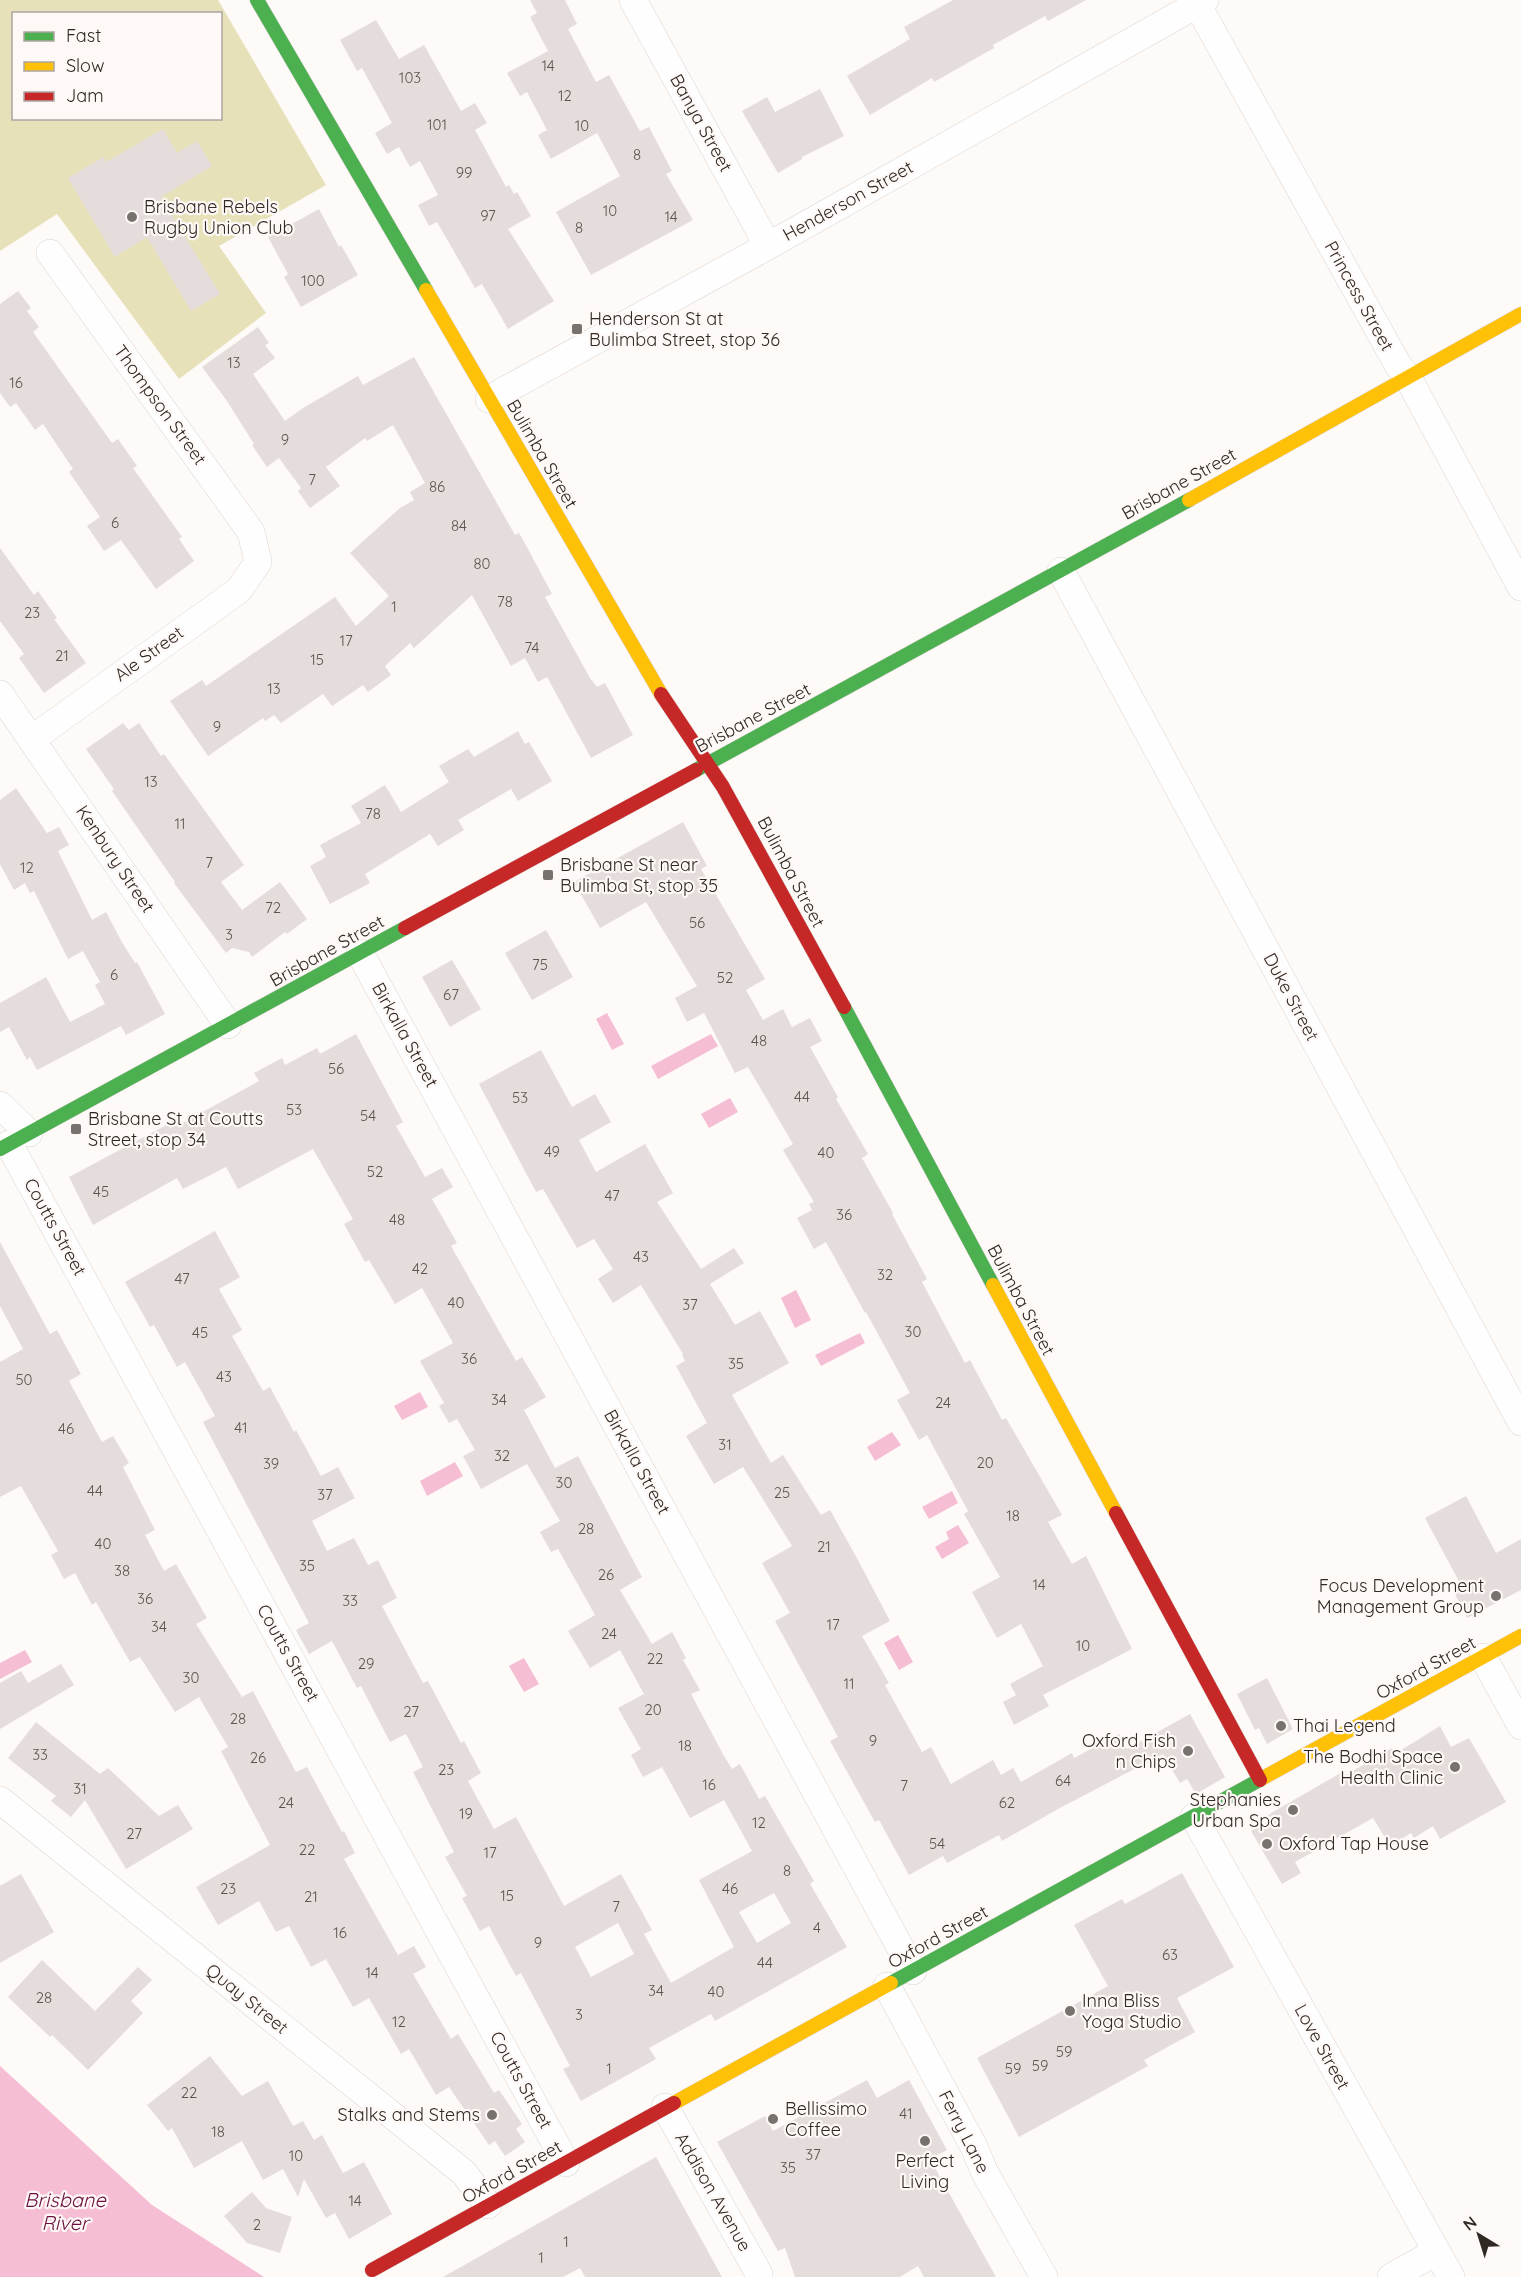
<svg xmlns="http://www.w3.org/2000/svg" width="1521" height="2277" font-family="Quicksand,sans-serif">
<style>
.green{fill:#e6e1b8;fill-rule:evenodd}
.water{fill:#f6bed4}
.building{fill:#e4dddc;fill-rule:evenodd}
.lines{fill:none;stroke-linecap:round;stroke-linejoin:round}
.street-casing{stroke:#dad5d2;stroke-width:28}
.fast-casing{stroke:#dad5d2;stroke-width:15}
.slow-casing{stroke:#dad5d2;stroke-width:15}
.jam-casing{stroke:#dad5d2;stroke-width:15}
.street{stroke:#fffefe;stroke-width:27}
.fast{stroke:#4caf50;stroke-width:14}
.slow{stroke:#ffc107;stroke-width:14}
.jam{stroke:#c62828;stroke-width:14}
.poi-dot{fill:#78726e;stroke:#fef9f7;stroke-width:2}
.labels{text-anchor:middle;stroke-width:4.5;stroke-linejoin:round;paint-order:stroke}
.number-label{font-size:15px;fill:#5d5551}
.street-label{font-size:18px;fill:#302823;stroke:#fef9f7}
.poi-label{font-size:18px;fill:#302823;stroke:#fef9f7;text-anchor:start}
.water-label{font-size:20px;font-style:italic;fill:#6b1141;stroke:#fef9f7}
</style>
<rect width="100%" height="100%" fill="#fdfaf8"/>
<path class="green" d="M0,0H218L326,185L219,246L266,313L179,379L57,214L0,251ZM14,14H220V118H14Z"/>
<path class="water" d="M607,1013L624,1044L612,1050L596,1019Z
M711,1034L718,1046L658,1079L651,1066Z
M730,1098L738,1112L709,1128L701,1114Z
M796,1290L811,1320L795,1328L781,1298Z
M860,1333L865,1343L821,1366L815,1355Z
M420,1392L428,1407L402,1420L394,1406Z
M892,1432L901,1445L875,1461L867,1447Z
M455,1462L463,1476L427,1496L420,1481Z
M952,1491L958,1503L929,1519L922,1507Z
M958,1525L969,1543L942,1559L935,1547L949,1539L946,1532Z
M898,1635L913,1662L899,1670L884,1643Z
M25,1650L32,1662L0,1679V1663Z
M524,1658L539,1684L524,1692L509,1666Z
M0,2066L152,2205L264,2277H0Z"/>
<path class="building" d="M530,0H565L577,24L568,29L596,82L609,75L640,131L649,127L672,171L666,174L693,220L591,275L556,212L620,176L597,133L551,159L538,135L547,130L527,92L520,96L507,73L548,51L530,17L537,13Z
M953,0H1086L1048,21L1045,16L993,45L994,48L934,82L932,78L870,115L847,76L910,39L904,27Z
M376,20L399,59L424,45L461,111L475,103L487,123L475,130L506,187L509,185L514,194L517,192L531,216L508,229L554,301L508,329L482,284L475,288L437,222L429,226L418,205L438,195L420,161L410,167L399,147L387,154L375,133L392,123L362,68L357,71L340,40Z
M820,89L844,136L802,157V159L778,173L742,111L767,97L775,112Z
M163,129L177,153L197,141L212,166L161,197L220,294L191,311L147,237L115,257L68,178L103,157L106,162Z
M319,209L339,247L341,245L358,275L301,307L284,277L288,274L268,237Z
M18,291L31,308L27,311L39,327L33,332L112,443L118,439L137,466L133,468L182,537L179,539L194,561L156,589L121,540L104,551L87,526L100,517L69,472L73,469L43,424L35,430L16,403L10,407L0,393V304Z
M258,327L269,343L265,345L275,358L253,374L285,421L303,408L358,376L363,385L414,357L515,535L519,533L528,549L552,594L545,597L590,678L597,687L605,683L633,735L591,758L547,677L538,682L525,658L511,666L472,595L414,648L410,643L385,666L391,675L368,692L363,685L332,706L323,694L281,723L274,715L265,721L263,718L208,756L170,701L202,680L206,686L335,597L356,626L389,596L350,553L400,508L414,500L410,492L425,483L393,425L367,441L365,438L326,467L340,486L310,508L298,491L301,488L279,458L267,467L252,445L254,444L227,401L202,367Z
M0,548L34,595L38,591L57,618L54,619L86,663L44,693L19,658L24,654L0,621Z
M123,723L129,730L139,723L161,756L164,754L244,865L221,882L242,910L280,882L307,919L287,934L285,932L252,957L249,952L232,948L226,953L174,883L175,882L112,791L114,789L86,749Z
M518,731L525,744L529,742L552,781L518,801L511,789L494,799L458,820L464,830L438,846L430,834L365,874L370,883L330,904L310,866L326,857L320,845L361,823L351,806L385,785L401,812L449,782L439,766L468,749L474,757Z
M16,788L47,833L59,827L69,845L58,851L92,920L106,912L123,944L135,963L137,962L165,1014L126,1035L121,1026L37,1070L30,1057L27,1060L9,1027L0,1032V1003L46,977L70,1022L105,1004L95,985L100,982L83,951L68,959L34,891L30,893L25,883L14,890L0,864V800Z
M683,822L707,866L701,869L765,979L746,990L763,1020L783,1009L792,1027L810,1018L822,1041L810,1047L838,1097L836,1099L868,1154L862,1158L893,1213L892,1214L927,1279L922,1282L965,1363L970,1360L1002,1420L1006,1418L1062,1515L1048,1522L1072,1564L1086,1556L1132,1649L1043,1695L1049,1706L1014,1725L1003,1702L1016,1695L1010,1684L1043,1666L1021,1624L997,1638L972,1592L1000,1577L964,1514L968,1511L927,1435L919,1440L897,1400L910,1393L866,1312L865,1313L826,1242L814,1249L797,1218L812,1210L809,1204L814,1202L783,1150L793,1144L748,1067L735,1073L704,1013L687,1022L675,998L697,986L646,902L600,928L574,882Z
M546,930L573,977L532,1000L505,953Z
M452,960L481,1009L450,1027L422,977Z
M356,1034L403,1122L396,1126L425,1177L442,1168L453,1187L432,1199L457,1243L451,1246L516,1361L522,1357L546,1397L524,1410L555,1468L578,1456L642,1577L620,1590L652,1644L672,1632L686,1658L683,1660L700,1690L691,1694L724,1756L732,1769L740,1764L759,1799L765,1796L814,1881L810,1884L847,1947L715,2021L711,2014L649,2048L656,2059L581,2101L563,2069L570,2066L521,1973L516,1976L489,1926L480,1931L462,1898L467,1896L445,1857L454,1852L413,1772L423,1767L406,1734L390,1742L361,1686L357,1688L332,1641L309,1654L296,1630L309,1623L203,1422L215,1416L185,1362L177,1367L154,1325L150,1327L125,1282L215,1231L240,1277L219,1289L242,1330L232,1336L263,1391L270,1387L294,1432L296,1430L321,1476L338,1467L355,1498L312,1521L327,1551L354,1538L368,1565L378,1560L397,1598L382,1606L423,1683L428,1681L461,1743L464,1741L481,1773L468,1781L494,1829L516,1817L564,1906L621,1874L652,1930L644,1934L671,1983L734,1947L699,1880L752,1851L724,1800L690,1818L662,1767L643,1777L631,1755L641,1749L618,1708L644,1694L620,1650L590,1668L568,1631L595,1615L558,1549L551,1552L540,1532L560,1521L527,1464L481,1489L463,1456L475,1450L457,1419L449,1423L439,1406L444,1403L420,1361L453,1343L422,1288L395,1304L369,1260L365,1262L344,1224L353,1219L313,1149L238,1189L226,1167L183,1189L177,1178L93,1225L69,1177L174,1121L177,1126L259,1081L254,1073L282,1058L285,1065L317,1048L320,1054ZM774,1893L791,1923L757,1943L739,1912ZM618,1923L634,1954L591,1977L575,1947Z
M541,1050L572,1107L595,1094L611,1122L579,1140L596,1172L645,1144L673,1193L657,1202L701,1269L734,1248L744,1263L710,1284L735,1325L760,1311L789,1363L732,1395L771,1463L783,1455L821,1515L830,1510L858,1560L890,1621L862,1636L889,1683L885,1685L922,1752L931,1747L951,1784L993,1760L1001,1775L1013,1768L1021,1782L1072,1753L1074,1758L1119,1734L1127,1749L1190,1714L1225,1777L1196,1794L1187,1779L1180,1783L1163,1754L1058,1809L1002,1841L999,1835L947,1863L943,1856L909,1875L879,1820L875,1822L830,1741L838,1737L775,1621L790,1613L762,1563L792,1546L743,1467L714,1484L686,1436L707,1423L676,1366L685,1361L682,1355L683,1354L641,1285L613,1303L598,1279L613,1269L594,1239L577,1248L543,1189L536,1192L479,1084Z
M0,1242L50,1334L57,1330L81,1374L69,1381L102,1442L113,1436L129,1463L123,1467L155,1530L145,1535L164,1571L176,1564L207,1618L196,1624L242,1697L253,1691L296,1772L307,1767L342,1832L344,1831L355,1853L344,1859L398,1955L414,1946L426,1967L413,1974L451,2039L458,2034L494,2093L499,2090L522,2124L516,2129L525,2142L505,2156L495,2141L489,2145L449,2087L436,2095L409,2049L401,2054L369,1998L353,2007L326,1959L311,1967L289,1926L276,1932L259,1901L218,1925L196,1887L270,1845L221,1751L228,1747L199,1697L175,1712L140,1657L130,1662L96,1602L92,1605L75,1573L64,1579L51,1555L58,1551L21,1486L0,1497V1362L23,1349L0,1306Z
M1466,1496L1496,1553L1521,1539V1590L1467,1618L1454,1592L1462,1587L1425,1518Z
M61,1664L74,1685L0,1729V1683L21,1671L28,1683Z
M1267,1678L1293,1729L1267,1744L1259,1728L1255,1730L1237,1694Z
M36,1722L100,1774L108,1768L159,1816L178,1805L193,1829L126,1869L85,1800L71,1817L51,1801L56,1796L8,1758Z
M1440,1726L1451,1747L1469,1738L1506,1802L1440,1839L1433,1826L1414,1838L1411,1833L1390,1846L1373,1818L1295,1862L1301,1873L1282,1884L1251,1831L1271,1820L1268,1815L1344,1771L1346,1775L1392,1748L1395,1754Z
M1182,1873L1234,1967L1177,1998L1195,2032L1144,2060L1148,2066L1019,2137L977,2058L1108,1986L1074,1925L1122,1899L1125,1904Z
M21,1874L54,1932L0,1963V1886Z
M42,1960L95,2011L138,1967L152,1980L131,2001L143,2013L88,2070L52,2035L50,2037L8,1997Z
M210,2056L242,2096L268,2081L293,2126L303,2121L314,2140L322,2135L343,2173L364,2162L392,2214L349,2239L335,2213L326,2218L304,2179L298,2197L283,2169L263,2180L242,2141L194,2168L172,2128L168,2131L147,2105Z
M867,2080L877,2098L909,2080L947,2150L930,2159L996,2277H924L918,2266L900,2277H795L785,2248L778,2251L717,2142L765,2116L773,2131Z
M656,2157L722,2277H585L580,2268L563,2277H443Z
M252,2192L266,2208L292,2217L280,2253L247,2243L224,2216Z"/>
<g class="lines">
<defs>
<path id="street" d="M633,0L768,246
M1197,4L1398,365L1407,376L1521,587
M489,399L768,246L1205,0
M1061,571L1521,1422
M0,694L228,1025
M32,739L239,590L258,562L251,532L50,253
M360,953L913,1971
M0,1105L29,1133
M9,1144L566,2163
M1483,1657L1521,1726
M0,1800L464,2173L488,2205
M1194,1817L1451,2277
M887,1986L974,2147L985,2173L1044,2277
M665,2107L759,2274V2277
M1391,2277L1436,2252"/>
<path id="fast" d="M257,0L426,290
M696,770L1189,500
M844,1007L993,1285
M0,1149L405,928
M891,1983L1261,1779"/>
<path id="slow" d="M426,290L661,694
M1189,500L1521,314
M993,1285L1116,1513
M1261,1779L1521,1636
M674,2103L891,1983"/>
<path id="jam" d="M661,694L723,787L844,1007
M405,928L696,770
M1116,1513L1260,1780
M372,2270L674,2103"/>
</defs>
<use href="#street" class="street-casing"/>
<use href="#fast" class="fast-casing"/>
<use href="#slow" class="slow-casing"/>
<use href="#jam" class="jam-casing"/>
<use href="#street" class="street"/>
<use href="#fast" class="fast"/>
<use href="#slow" class="slow"/>
<use href="#jam" class="jam"/>
</g>
<g class="poi-dot">
<circle cx="132" cy="217" r="6"/>
<rect x="571" y="323" width="12" height="12" rx="3"/>
<rect x="542" y="869" width="12" height="12" rx="3"/>
<rect x="70" y="1123" width="12" height="12" rx="3"/>
<circle cx="1496" cy="1596" r="6"/>
<circle cx="1281" cy="1726" r="6"/>
<circle cx="1188" cy="1751" r="6"/>
<circle cx="1455" cy="1767" r="6"/>
<circle cx="1293" cy="1810" r="6"/>
<circle cx="1267" cy="1844" r="6"/>
<circle cx="1070" cy="2011" r="6"/>
<circle cx="492" cy="2115" r="6"/>
<circle cx="773" cy="2119" r="6"/>
<circle cx="925" cy="2141" r="6"/>
</g>
<g class="labels">
<g class="number-label">
<text x="548" y="71">14</text>
<text x="410" y="83">103</text>
<text x="565" y="101">12</text>
<text x="437" y="130">101</text>
<text x="582" y="131">10</text>
<text x="637" y="160">8</text>
<text x="464" y="178">99</text>
<text x="610" y="216">10</text>
<text x="488" y="221">97</text>
<text x="671" y="222">14</text>
<text x="579" y="233">8</text>
<text x="313" y="286">100</text>
<text x="234" y="368">13</text>
<text x="16" y="388">16</text>
<text x="285" y="445">9</text>
<text x="312" y="485">7</text>
<text x="437" y="492">86</text>
<text x="115" y="528">6</text>
<text x="459" y="531">84</text>
<text x="482" y="569">80</text>
<text x="505" y="607">78</text>
<text x="394" y="612">1</text>
<text x="32" y="618">23</text>
<text x="346" y="646">17</text>
<text x="532" y="653">74</text>
<text x="62" y="661">21</text>
<text x="317" y="665">15</text>
<text x="274" y="694">13</text>
<text x="217" y="732">9</text>
<text x="151" y="787">13</text>
<text x="373" y="819">78</text>
<text x="180" y="829">11</text>
<text x="209" y="868">7</text>
<text x="27" y="873">12</text>
<text x="273" y="913">72</text>
<text x="697" y="928">56</text>
<text x="229" y="940">3</text>
<text x="540" y="970">75</text>
<text x="114" y="980">6</text>
<text x="725" y="983">52</text>
<text x="451" y="1000">67</text>
<text x="759" y="1046">48</text>
<text x="336" y="1074">56</text>
<text x="802" y="1102">44</text>
<text x="520" y="1103">53</text>
<text x="294" y="1115">53</text>
<text x="368" y="1121">54</text>
<text x="552" y="1157">49</text>
<text x="826" y="1158">40</text>
<text x="375" y="1177">52</text>
<text x="101" y="1197">45</text>
<text x="612" y="1201">47</text>
<text x="844" y="1220">36</text>
<text x="397" y="1225">48</text>
<text x="641" y="1262">43</text>
<text x="420" y="1274">42</text>
<text x="885" y="1280">32</text>
<text x="182" y="1284">47</text>
<text x="456" y="1308">40</text>
<text x="690" y="1310">37</text>
<text x="913" y="1337">30</text>
<text x="200" y="1338">45</text>
<text x="469" y="1364">36</text>
<text x="736" y="1369">35</text>
<text x="224" y="1382">43</text>
<text x="24" y="1385">50</text>
<text x="499" y="1405">34</text>
<text x="943" y="1408">24</text>
<text x="241" y="1433">41</text>
<text x="66" y="1434">46</text>
<text x="725" y="1450">31</text>
<text x="502" y="1461">32</text>
<text x="985" y="1468">20</text>
<text x="271" y="1469">39</text>
<text x="564" y="1488">30</text>
<text x="95" y="1496">44</text>
<text x="782" y="1498">25</text>
<text x="325" y="1500">37</text>
<text x="1013" y="1521">18</text>
<text x="586" y="1534">28</text>
<text x="103" y="1549">40</text>
<text x="824" y="1552">21</text>
<text x="307" y="1571">35</text>
<text x="122" y="1576">38</text>
<text x="606" y="1580">26</text>
<text x="1039" y="1590">14</text>
<text x="145" y="1604">36</text>
<text x="350" y="1606">33</text>
<text x="833" y="1630">17</text>
<text x="159" y="1632">34</text>
<text x="609" y="1639">24</text>
<text x="1083" y="1651">10</text>
<text x="655" y="1664">22</text>
<text x="366" y="1669">29</text>
<text x="191" y="1683">30</text>
<text x="849" y="1689">11</text>
<text x="653" y="1715">20</text>
<text x="411" y="1717">27</text>
<text x="238" y="1724">28</text>
<text x="873" y="1746">9</text>
<text x="685" y="1751">18</text>
<text x="40" y="1760">33</text>
<text x="258" y="1763">26</text>
<text x="446" y="1775">23</text>
<text x="1063" y="1786">64</text>
<text x="709" y="1790">16</text>
<text x="904" y="1791">7</text>
<text x="80" y="1794">31</text>
<text x="286" y="1808">24</text>
<text x="1007" y="1808">62</text>
<text x="466" y="1819">19</text>
<text x="759" y="1828">12</text>
<text x="134" y="1839">27</text>
<text x="937" y="1849">54</text>
<text x="307" y="1855">22</text>
<text x="490" y="1858">17</text>
<text x="787" y="1876">8</text>
<text x="228" y="1894">23</text>
<text x="730" y="1894">46</text>
<text x="507" y="1901">15</text>
<text x="311" y="1902">21</text>
<text x="616" y="1912">7</text>
<text x="817" y="1933">4</text>
<text x="340" y="1938">16</text>
<text x="538" y="1948">9</text>
<text x="1170" y="1960">63</text>
<text x="765" y="1968">44</text>
<text x="372" y="1978">14</text>
<text x="656" y="1996">34</text>
<text x="716" y="1997">40</text>
<text x="44" y="2003">28</text>
<text x="579" y="2020">3</text>
<text x="399" y="2027">12</text>
<text x="1064" y="2057">59</text>
<text x="1040" y="2071">59</text>
<text x="609" y="2074">1</text>
<text x="1013" y="2074">59</text>
<text x="189" y="2098">22</text>
<text x="906" y="2119">41</text>
<text x="218" y="2137">18</text>
<text x="813" y="2160">37</text>
<text x="296" y="2161">10</text>
<text x="788" y="2173">35</text>
<text x="355" y="2206">14</text>
<text x="257" y="2230">2</text>
<text x="566" y="2247">1</text>
<text x="541" y="2263">1</text>
</g>
<g class="street-label">
<text transform="translate(701 123) rotate(61)" y="6">Banya Street</text>
<text transform="translate(848 201) rotate(-29)" y="6">Henderson Street</text>
<text transform="translate(1359 296) rotate(61)" y="6">Princess Street</text>
<text transform="translate(160 405) rotate(54)" y="6">Thompson Street</text>
<text transform="translate(542 454) rotate(60)" y="6">Bulimba Street</text>
<text transform="translate(1179 484) rotate(-29)" y="6">Brisbane Street</text>
<text transform="translate(149 654) rotate(-36)" y="6">Ale Street</text>
<text transform="translate(753 718) rotate(-28)" y="6">Brisbane Street</text>
<text transform="translate(115 859) rotate(56)" y="6">Kenbury Street</text>
<text transform="translate(791 872) rotate(62)" y="6">Bulimba Street</text>
<text transform="translate(327 951) rotate(-29)" y="6">Brisbane Street</text>
<text transform="translate(1291 997) rotate(62)" y="6">Duke Street</text>
<text transform="translate(405 1035) rotate(61)" y="6">Birkalla Street</text>
<text transform="translate(55 1227) rotate(61)" y="6">Coutts Street</text>
<text transform="translate(1021 1300) rotate(62)" y="6">Bulimba Street</text>
<text transform="translate(637 1462) rotate(61)" y="6">Birkalla Street</text>
<text transform="translate(288 1653) rotate(61)" y="6">Coutts Street</text>
<text transform="translate(1426 1668) rotate(-29)" y="6">Oxford Street</text>
<text transform="translate(938 1937) rotate(-29)" y="6">Oxford Street</text>
<text transform="translate(247 1999) rotate(39)" y="6">Quay Street</text>
<text transform="translate(1322 2047) rotate(61)" y="6">Love Street</text>
<text transform="translate(521 2080) rotate(61)" y="6">Coutts Street</text>
<text transform="translate(964 2132) rotate(63)" y="6">Ferry Lane</text>
<text transform="translate(512 2172) rotate(-29)" y="6">Oxford Street</text>
<text transform="translate(713 2192) rotate(60)" y="6">Addison Avenue</text>
</g>
<g class="poi-label">
<text x="144" y="213">Brisbane Rebels<tspan x="144" dy="21">Rugby Union Club</tspan></text>
<text x="589" y="325">Henderson St at<tspan x="589" dy="21">Bulimba Street, stop 36</tspan></text>
<text x="560" y="871">Brisbane St near<tspan x="560" dy="21">Bulimba St, stop 35</tspan></text>
<text x="88" y="1125">Brisbane St at Coutts<tspan x="88" dy="21">Street, stop 34</tspan></text>
<text x="1484" y="1592" text-anchor="end">Focus Development<tspan x="1484" dy="21">Management Group</tspan></text>
<text x="1293" y="1732">Thai Legend</text>
<text x="1176" y="1747" text-anchor="end">Oxford Fish<tspan x="1176" dy="21">n Chips</tspan></text>
<text x="1443" y="1763" text-anchor="end">The Bodhi Space<tspan x="1443" dy="21">Health Clinic</tspan></text>
<text x="1281" y="1806" text-anchor="end">Stephanies<tspan x="1281" dy="21">Urban Spa</tspan></text>
<text x="1279" y="1850">Oxford Tap House</text>
<text x="1082" y="2007">Inna Bliss<tspan x="1082" dy="21">Yoga Studio</tspan></text>
<text x="785" y="2115">Bellissimo<tspan x="785" dy="21">Coffee</tspan></text>
<text x="480" y="2121" text-anchor="end">Stalks and Stems</text>
<text x="925" y="2167" text-anchor="middle">Perfect<tspan x="925" dy="21">Living</tspan></text>
</g>
<g class="water-label">
<text x="65" y="2207">Brisbane<tspan x="65" dy="23">River</tspan></text>
</g>
</g>
<rect x="12" y="12" width="210" height="108" fill="#fef9f7" stroke="#aca5a2" stroke-width="1.5"/>
<rect x="24" y="32" width="30" height="9" fill="#4caf50" stroke="#aca5a2" stroke-width="1.5"/>
<text x="66" y="42" font-size="18" fill="#302823">Fast</text>
<rect x="24" y="62" width="30" height="9" fill="#ffc107" stroke="#aca5a2" stroke-width="1.5"/>
<text x="66" y="72" font-size="18" fill="#302823">Slow</text>
<rect x="24" y="92" width="30" height="9" fill="#c62828" stroke="#aca5a2" stroke-width="1.5"/>
<text x="66" y="102" font-size="18" fill="#302823">Jam</text>
<g transform="translate(1479 2235) rotate(322)" stroke="#fef9f7" stroke-width="4.5" paint-order="stroke">
<path d="M0-4.5L10 22L0 15L-10 22Z" fill="#302823"/>
<text y="-9" font-size="16" font-weight="bold" text-anchor="middle" fill="#302823">N</text>
</g>
</svg>
